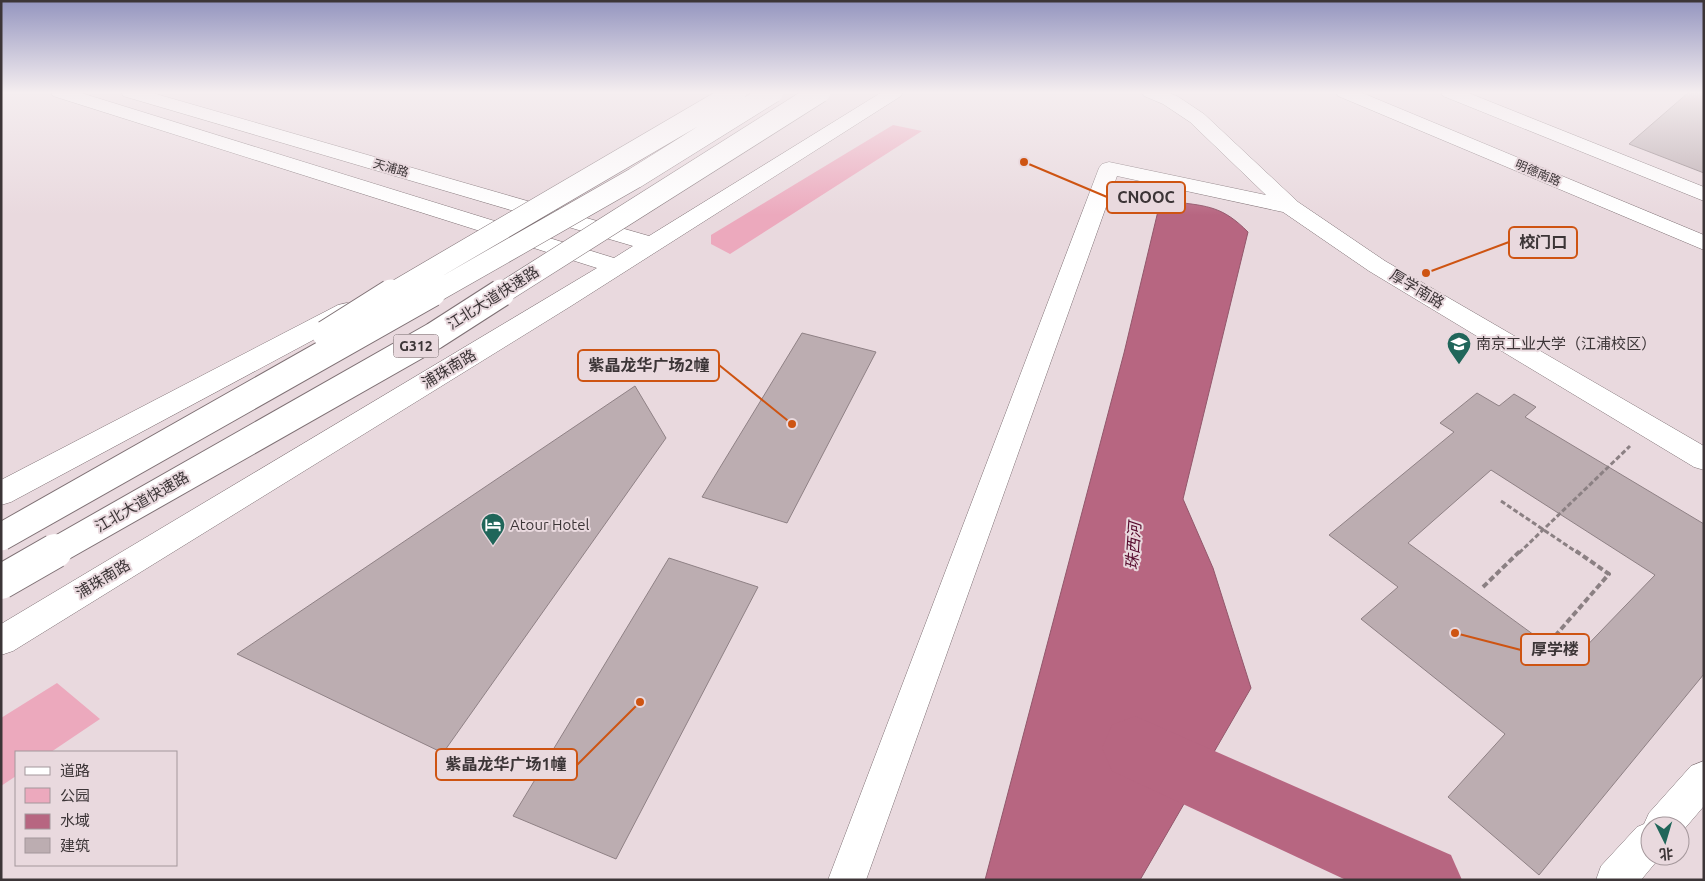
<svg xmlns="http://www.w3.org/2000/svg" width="1705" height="881" font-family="Ubuntu,'Noto Sans SC',sans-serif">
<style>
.green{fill:#eca9bd}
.water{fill:#b76681;stroke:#92576b}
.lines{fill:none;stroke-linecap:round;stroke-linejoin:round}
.river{fill:#b76681;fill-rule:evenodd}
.building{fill:#bcadb1;stroke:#8f8185;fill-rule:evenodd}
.minor-casing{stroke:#7e7074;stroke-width:1}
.path-far1{stroke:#8b8083;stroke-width:3;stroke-dasharray:5 2.5;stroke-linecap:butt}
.path{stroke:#8b8083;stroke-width:4;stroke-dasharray:6 3;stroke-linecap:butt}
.minor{fill:#fff;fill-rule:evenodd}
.highway-bridge-far2-casing{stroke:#7e7074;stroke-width:22;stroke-linecap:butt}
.highway-bridge-far1-casing{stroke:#7e7074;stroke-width:29;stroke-linecap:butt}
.highway-bridge-casing{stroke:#7e7074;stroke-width:36;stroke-linecap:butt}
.highway-bridge-far2{stroke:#fff;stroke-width:21}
.highway-bridge-far1{stroke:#fff;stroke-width:27}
.highway-bridge{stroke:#fff;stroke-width:34}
.labels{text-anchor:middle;stroke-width:4;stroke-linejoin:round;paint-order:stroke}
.far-street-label{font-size:12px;fill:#3c3537;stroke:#e9d9de}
.shield{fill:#e9d9de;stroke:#706669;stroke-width:1}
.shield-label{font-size:14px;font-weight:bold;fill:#3c3537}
.street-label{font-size:15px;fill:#3c3537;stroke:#e9d9de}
.poi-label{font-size:15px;fill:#3c3537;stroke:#e9d9de;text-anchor:start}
.water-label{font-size:16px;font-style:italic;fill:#570c2e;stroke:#e9d9de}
.leader{fill:none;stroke:#ce5412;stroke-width:2}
.callout-dot{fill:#ce5412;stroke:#e9d9de;stroke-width:2}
.callout{fill:#e9d9de;stroke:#ce5412;stroke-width:2}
.callout-label{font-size:16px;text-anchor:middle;font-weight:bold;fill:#3c3537}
</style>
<rect width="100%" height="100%" fill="#e9d9de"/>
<path class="green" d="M893,125L922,131L730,254L711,244V235Z
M57,683L100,719L51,752H16V776L1,786V718Z"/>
<path class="water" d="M1175,202C1209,206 1223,207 1248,232L1183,499L1213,568L1251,688L1140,880H985L1124,353L1158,211Z"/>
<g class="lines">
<path class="river" d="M1135,716L1451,855L1462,880H1346L1112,771L1102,748L1112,725Z"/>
</g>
<path class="building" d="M1689,92H1704V173L1629,144Z
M802,333L876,352L787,523L702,497Z
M635,386L666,438L443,753L237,654Z
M1477,393L1499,406L1514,394L1536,407L1525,417L1704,524V674L1539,875L1448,797L1505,734L1361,619L1398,587L1329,535L1454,432L1440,423ZM1491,470L1655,575L1571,662L1408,543Z
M669,558L758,587L616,859L513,816Z"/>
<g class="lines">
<defs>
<path id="minor" d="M51,92H78L614,258L633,246L123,96L121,92H149L649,236L882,92H903L901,96L571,306L13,651L1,655V624L597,268L53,96Z
M1142,92H1166L1177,96L1204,114L1298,202L1385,261L1704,446V470L1694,467L1369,271L1283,212L1117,176L866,880H828L1099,168L1102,164L1109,162L1266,195L1190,122L1163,104L1144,96Z
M1336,92H1360L1704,235V250L1338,96Z
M1441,92H1466L1704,187V201L1443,96Z
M347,303L356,305L359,311L356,317L11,502L1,505V480L338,305Z
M1704,761V806L1680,834V826H1650V856H1661L1641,880H1596L1601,866L1637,827L1644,824L1649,813L1691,766Z"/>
</defs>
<use href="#minor" class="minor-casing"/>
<path class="path-far1" d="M1501,501L1578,553
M1519,553L1630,446"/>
<path class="path" d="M1483,587L1520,551
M1555,636L1609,574L1576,551"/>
<use href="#minor" class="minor"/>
<defs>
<path id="highway-bridge-far2" d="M389,295L736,92
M430,295L635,178L773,92
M499,295L820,92"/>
<path id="highway-bridge-far1" d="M326,334L391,293
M1,537L432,293
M52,553L434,336L501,293"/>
<path id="highway-bridge" d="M1,582L55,551"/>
</defs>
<use href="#highway-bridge-far2" class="highway-bridge-far2-casing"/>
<use href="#highway-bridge-far1" class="highway-bridge-far1-casing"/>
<use href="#highway-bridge" class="highway-bridge-casing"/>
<use href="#highway-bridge-far2" class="highway-bridge-far2"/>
<use href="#highway-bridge-far1" class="highway-bridge-far1"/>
<use href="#highway-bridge" class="highway-bridge"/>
</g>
<linearGradient id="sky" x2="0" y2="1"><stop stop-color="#9495bf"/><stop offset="0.43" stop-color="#f5eef0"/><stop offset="1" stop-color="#f5eef0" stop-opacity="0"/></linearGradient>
<rect width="1705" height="215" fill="url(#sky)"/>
<defs>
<symbol id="university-pin" viewBox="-11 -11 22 30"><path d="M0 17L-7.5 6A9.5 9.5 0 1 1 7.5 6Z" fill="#20665a" stroke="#e9d9de"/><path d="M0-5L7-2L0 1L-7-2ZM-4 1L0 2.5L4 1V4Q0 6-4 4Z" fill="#fff"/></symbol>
<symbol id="hotel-pin" viewBox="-11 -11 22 30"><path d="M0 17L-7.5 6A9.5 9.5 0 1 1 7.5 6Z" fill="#20665a" stroke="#e9d9de"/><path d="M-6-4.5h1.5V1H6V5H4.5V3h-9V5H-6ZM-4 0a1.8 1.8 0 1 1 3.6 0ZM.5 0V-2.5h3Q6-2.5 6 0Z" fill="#fff"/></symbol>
</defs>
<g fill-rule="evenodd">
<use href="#university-pin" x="1445" y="330" width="28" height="38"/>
<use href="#hotel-pin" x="479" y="511" width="28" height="38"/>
</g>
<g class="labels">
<g class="far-street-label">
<text transform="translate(391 168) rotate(16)" y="4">天浦路</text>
<text transform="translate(1538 173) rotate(23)" y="4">明德南路</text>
</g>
<rect class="shield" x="393.5" y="334.5" width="45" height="23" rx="4"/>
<g class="shield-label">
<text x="416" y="351">G312</text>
</g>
<g class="street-label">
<text transform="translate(1417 289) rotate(31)" y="5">厚学南路</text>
<text transform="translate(493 298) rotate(-32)" y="5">江北大道快速路</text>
<text transform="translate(449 369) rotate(-31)" y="5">浦珠南路</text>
<text transform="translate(142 502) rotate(-30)" y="5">江北大道快速路</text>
<text transform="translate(103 579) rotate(-31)" y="5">浦珠南路</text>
</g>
<g class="poi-label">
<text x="1476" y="349">南京工业大学（江浦校区）</text>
<text x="510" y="530">Atour Hotel</text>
</g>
<g class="water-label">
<text transform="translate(1133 546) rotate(-86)" y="6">珠西河</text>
</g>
</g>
<path class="leader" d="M1024 162L1107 197M1426 273L1509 242M792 424L719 365M1455 633L1521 650M640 702L577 765"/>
<g class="callout-dot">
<circle cx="1024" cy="162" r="5"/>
<circle cx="1426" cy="273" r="5"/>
<circle cx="792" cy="424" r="5"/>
<circle cx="1455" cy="633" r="5"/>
<circle cx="640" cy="702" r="5"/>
</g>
<g class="callout">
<rect x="1107" y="182" width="78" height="31" rx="5"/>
<rect x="1509" y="227" width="68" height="31" rx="5"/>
<rect x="578" y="350" width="141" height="31" rx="5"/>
<rect x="1521" y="634" width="68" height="31" rx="5"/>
<rect x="436" y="749" width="141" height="31" rx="5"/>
</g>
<g class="callout-label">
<text x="1146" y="203">CNOOC</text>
<text x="1543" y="248">校门口</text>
<text x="649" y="371">紫晶龙华广场2幢</text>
<text x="1555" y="655">厚学楼</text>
<text x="506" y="770">紫晶龙华广场1幢</text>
</g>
<rect width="1705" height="881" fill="none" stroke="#3c3537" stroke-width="5"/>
<rect x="15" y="751" width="162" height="115" fill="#e9d9de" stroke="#a4979b"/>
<rect x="25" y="767" width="25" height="8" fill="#ffffff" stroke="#a4979b"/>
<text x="60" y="776" font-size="15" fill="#3c3537">道路</text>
<rect x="25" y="788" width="25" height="15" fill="#eca9bd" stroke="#a4979b"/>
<text x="60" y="801" font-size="15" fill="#3c3537">公园</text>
<rect x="25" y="814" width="25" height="15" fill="#b76681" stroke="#a4979b"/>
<text x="60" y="826" font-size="15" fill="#3c3537">水域</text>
<rect x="25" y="838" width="25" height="15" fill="#bcadb1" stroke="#a4979b"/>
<text x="60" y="851" font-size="15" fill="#3c3537">建筑</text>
<g transform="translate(1665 841) rotate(175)"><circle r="24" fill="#e9d9de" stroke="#a4979b"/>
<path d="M0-4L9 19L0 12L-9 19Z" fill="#20665a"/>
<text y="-8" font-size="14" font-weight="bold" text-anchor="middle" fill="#3c3537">北</text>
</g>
</svg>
